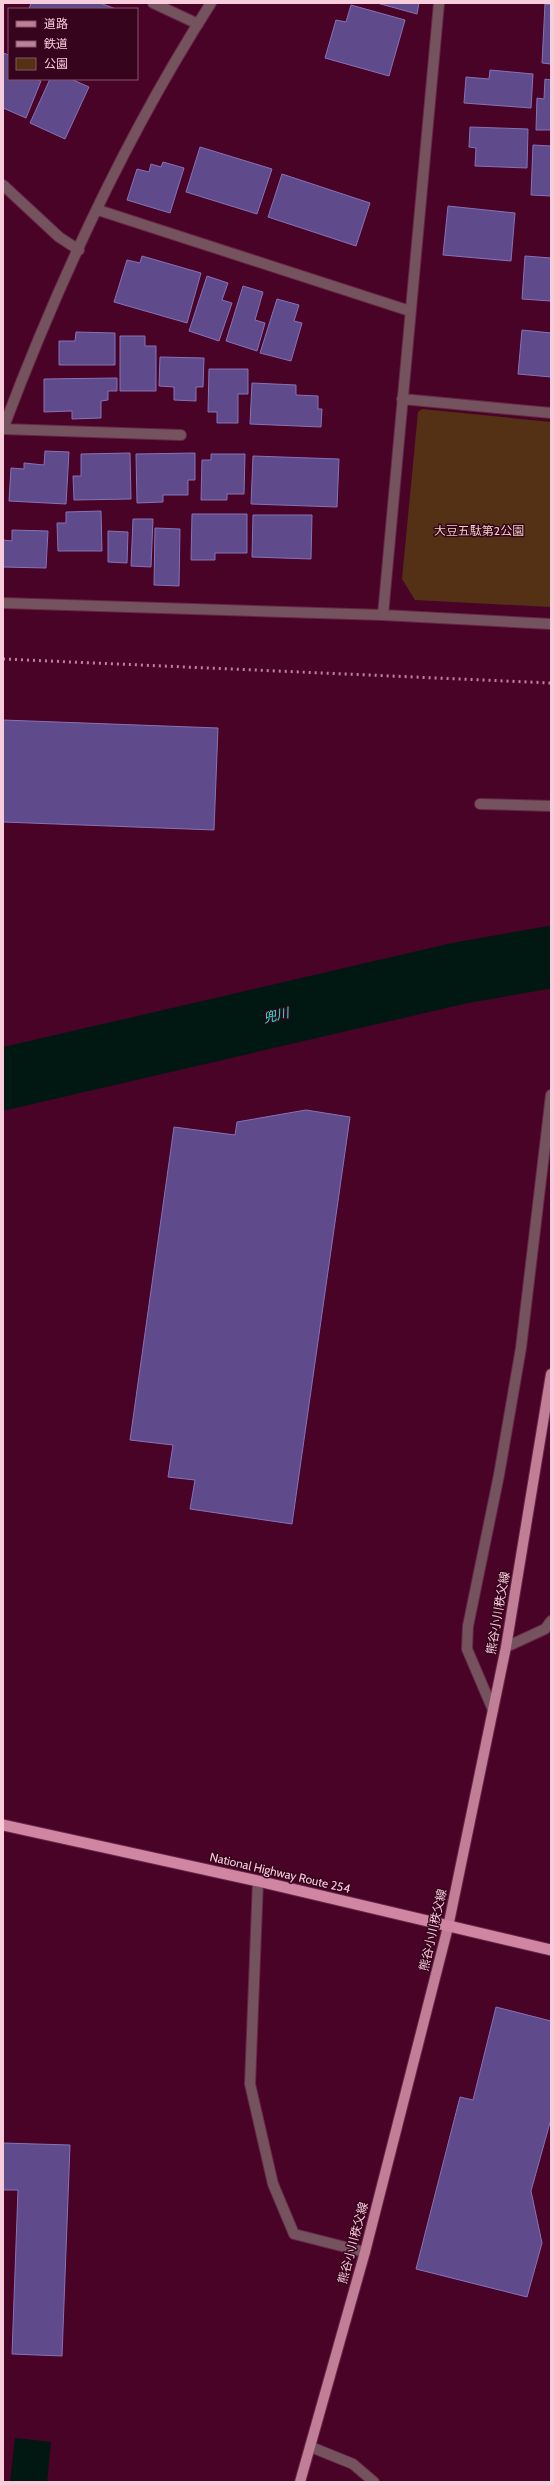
<svg xmlns="http://www.w3.org/2000/svg" width="554" height="2485" font-family="Cabin,'Noto Sans JP',sans-serif">
<style>
.green{fill:#543014}
.water{fill:#011712}
.lines{fill:none;stroke-linecap:round;stroke-linejoin:round}
.river{stroke:#011712;stroke-width:62}
.building{fill:#5f4b8b;stroke:#8672b7}
.service-casing{stroke:#682747;stroke-width:12}
.minor-casing{stroke:#682747;stroke-width:12}
.primary-casing{stroke:#682747;stroke-width:12}
.trunk-casing{stroke:#682747;stroke-width:13}
.service{stroke:#74535e;stroke-width:10}
.minor{stroke:#74535e;stroke-width:10}
.primary{stroke:#c17e97;stroke-width:10}
.trunk{stroke:#d086a2;stroke-width:11}
.rail{stroke:#b9849a;stroke-width:3;stroke-dasharray:2 4;stroke-linecap:butt}
.labels{text-anchor:middle;stroke-width:3;stroke-linejoin:round;paint-order:stroke}
.park-label{font-size:12px;fill:#edd2bf;stroke:#37041d}
.street-label{font-size:12px;fill:#f8cddb;stroke:#37041d}
.water-label{font-size:13px;font-style:italic;fill:#18eeca;stroke:#37041d}
</style>
<rect width="100%" height="100%" fill="#490327"/>
<path class="green" d="M422,409L551,422V607L415,600L402,579L418,412Z"/>
<path class="water" d="M15,2438L51,2442L47,2482H10Z"/>
<g class="lines">
<path class="river" d="M3,1079L460,973L551,957"/>
</g>
<path class="building" d="M31,3H100L116,9H29Z
M377,3H419L417,14Z
M545,4H551V64L542,63Z
M351,5L405,20L389,76L325,58L336,20L346,22Z
M3,53L9,55V79H36L41,81L26,118L3,108Z
M490,70L533,74L531,108L464,103L466,77L489,79Z
M50,79H71L89,87L65,139L30,123Z
M545,79L551,80V130H536L537,98L544,99Z
M470,127L528,129L527,168L475,166L476,148L469,147Z
M533,145L551,146V196L531,195Z
M200,147L272,169L257,214L186,192Z
M163,162L184,168L170,213L127,200L137,169L149,172L151,164L161,167Z
M282,174L370,203L356,246L268,217Z
M448,206L515,213L511,261L443,255Z
M142,256L201,273L187,323L114,302L127,260L140,263Z
M525,256L551,258V301L522,299Z
M207,276L228,283L222,300L232,303L219,341L189,331Z
M243,286L263,292L255,320L265,323L257,351L226,341Z
M277,299L299,305L294,321L302,323L291,361L260,353Z
M522,330L551,333V377L518,374Z
M76,332L115,333V365H59V341H75Z
M120,336H145V346H156V391H120Z
M160,357L204,358L203,387H196V401L174,400V387L159,386Z
M209,369H248V394H238V423H217V412H208Z
M117,378V391H108V400L101,401V418L72,419V411L44,412V379Z
M252,383L296,385V395L318,396V409H322L321,427L250,424Z
M45,451L69,452L66,504L9,501L11,468L24,469V463L44,465Z
M130,453L131,499L74,500L73,476H81V454Z
M195,453V480H188V495H163V502L137,503L136,454Z
M211,454H245L244,494H227V500H201L202,460H211Z
M253,456L339,459L337,507L251,504Z
M101,511L102,551H58L57,523H66V512Z
M192,514H247V553H215V560H191Z
M253,515H312L311,559L252,557Z
M133,519H153L151,567L131,566Z
M155,528L180,529L179,586L154,585Z
M12,530L48,531L46,568L3,567V540L12,541Z
M108,531L128,532L127,563L108,562Z
M3,720L218,728L214,830L3,822Z
M306,1110L350,1117L292,1524L190,1509L195,1480L168,1477L173,1445L130,1440L174,1127L235,1135L237,1122Z
M496,2007L551,2021V2119L531,2191L542,2243L527,2297L416,2269L460,2097L473,2100Z
M3,2143L70,2145L62,2356L12,2354L18,2190H3Z"/>
<g class="lines">
<defs>
<path id="service" d="M153,3L198,24"/>
<path id="minor" d="M3,185L59,237L79,250
M98,210L410,311
M402,399L551,413
M3,429C58,283 127,134 211,3
M3,429L181,435
M3,603L383,615L551,624
M383,615L439,3
M480,804L551,806
M506,1647L545,1629L551,1621
M493,1710L467,1649L468,1626L499,1475L521,1348L551,1095
M258,1881L250,2084L273,2184L294,2234L365,2252
M311,2447L353,2464L374,2482"/>
<path id="primary" d="M300,2482L365,2252L448,1927L506,1647L551,1374"/>
<path id="trunk" d="M3,1825L258,1881L551,1950"/>
</defs>
<use href="#service" class="service-casing"/>
<use href="#minor" class="minor-casing"/>
<use href="#primary" class="primary-casing"/>
<use href="#trunk" class="trunk-casing"/>
<use href="#service" class="service"/>
<use href="#minor" class="minor"/>
<use href="#primary" class="primary"/>
<use href="#trunk" class="trunk"/>
<path class="rail" d="M3,659L551,683"/>
</g>
<g class="labels">
<g class="park-label">
<text x="479" y="535">大豆五駄第2公園</text>
</g>
<g class="street-label">
<text transform="translate(498 1613) rotate(-80)" y="4">熊谷小川秩父線</text>
<text transform="translate(280 1873) rotate(13)" y="4">National Highway Route 254</text>
<text transform="translate(433 1930) rotate(-77)" y="4">熊谷小川秩父線</text>
<text transform="translate(353 2243) rotate(-75)" y="4">熊谷小川秩父線</text>
</g>
<g class="water-label">
<text transform="translate(276 1015) rotate(-13)" y="5">兜川</text>
</g>
</g>
<rect width="554" height="2485" fill="none" stroke="#f8cddb" stroke-width="8"/>
<rect x="8" y="8" width="130" height="72" fill="#37041d" stroke="#845469"/>
<rect x="16" y="21" width="20" height="6" fill="#c17e97" stroke="#845469"/>
<text x="44" y="28" font-size="12" fill="#f8cddb">道路</text>
<rect x="16" y="41" width="20" height="6" fill="#b9849a" stroke="#845469"/>
<text x="44" y="48" font-size="12" fill="#f8cddb">鉄道</text>
<rect x="16" y="58" width="20" height="12" fill="#543014" stroke="#845469"/>
<text x="44" y="68" font-size="12" fill="#f8cddb">公園</text>
</svg>
